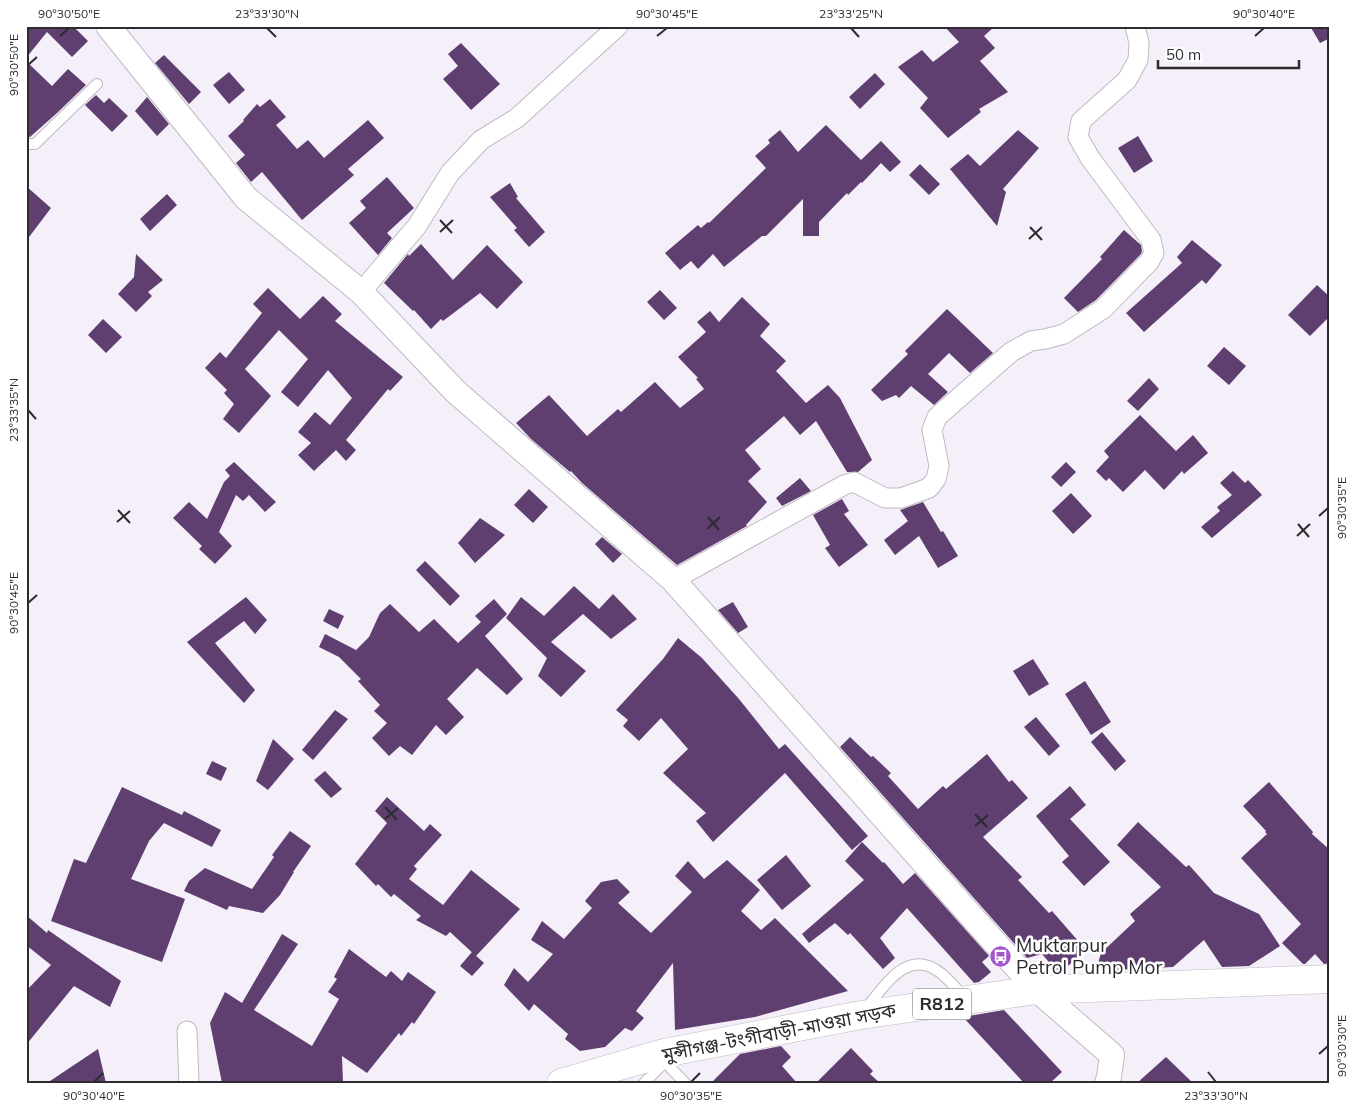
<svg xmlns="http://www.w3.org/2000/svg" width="1356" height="1109" font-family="Mulish,'Noto Sans Bengali',sans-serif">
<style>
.building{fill:#5e3f70}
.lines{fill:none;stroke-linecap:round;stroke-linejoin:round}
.service-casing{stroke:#bfb9c3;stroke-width:12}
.minor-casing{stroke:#bfb9c3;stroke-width:21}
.tertiary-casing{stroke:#bfb9c3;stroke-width:26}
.primary-casing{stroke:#bfb9c3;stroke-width:29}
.service{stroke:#fff;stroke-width:10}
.minor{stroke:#fff;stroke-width:19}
.tertiary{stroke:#fff;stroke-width:24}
.primary{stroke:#fff;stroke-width:28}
.ticks{fill:none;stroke:#2d2b2f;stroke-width:2}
.labels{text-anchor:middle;stroke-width:5;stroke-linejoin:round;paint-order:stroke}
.shield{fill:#fff;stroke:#6c6b6d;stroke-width:1}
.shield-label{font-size:18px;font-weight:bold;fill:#2d2b2f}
.poi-label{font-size:19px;fill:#2d2b2f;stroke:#fff;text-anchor:start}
.street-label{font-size:19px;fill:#2d2b2f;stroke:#fff}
.neatline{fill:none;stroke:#2d2b2f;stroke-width:2}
.ticks-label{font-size:12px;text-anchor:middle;fill:#2d2b2f}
</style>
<rect width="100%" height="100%" fill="#f5eff9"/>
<path class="building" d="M26,26H73L88,41L72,57L47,32L26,58Z
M944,26H995L984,36L995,48L980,61L1008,92L979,109L981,112L948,138L920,108L928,98L898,67L922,50L933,62L959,42Z
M1310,26H1330V38L1320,43Z
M461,43L500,84L471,110L443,79L458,66L448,54Z
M164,55L201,92L189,104L155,63Z
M26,61L52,86L68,69L86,85L57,113L30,137H26Z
M229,72L245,90L229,104L213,85Z
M875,73L885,84L860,109L849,97Z
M96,95L104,103L109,98L128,116L112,132L85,105Z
M147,97L169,124L157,136L135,111Z
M270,99L286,117L276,125L297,149L308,140L324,158L368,120L384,138L348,169L354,175L302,220L262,172L251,182L236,163L245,155L228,136L244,121L243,120L257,104L260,107Z
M826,125L861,160L881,141L901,162L890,172L881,163L862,183L861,182L848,195L847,193L819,222V236H803V199L766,236H762L724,267L713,254L698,269L691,261L680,270L665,253L698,225L701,228L708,222L709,223L766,168L755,156L770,143L768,140L780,130L798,152Z
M1018,130L1039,148L1003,189L1006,192L997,226L950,169L968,154L980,166Z
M1138,136L1153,161L1134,173L1118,148Z
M920,164L940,184L929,195L909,175Z
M387,177L414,208L387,233L392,238L378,255L349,223L366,208L360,201Z
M510,183L518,197L516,198L545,232L529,247L514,230L517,228L490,197Z
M26,186L51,208L26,241Z
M167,194L177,205L150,231L140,219Z
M1124,230L1141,245L1142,251L1141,254L1096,300L1078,312L1064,298L1102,259L1100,257Z
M1192,240L1222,265L1206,284L1202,280L1144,332L1126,313L1182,263L1177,257Z
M421,244L453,280L487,245L523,282L497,309L480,293L443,321L441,319L431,329L414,310L413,311L384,283L408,254L409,256Z
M136,254L163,280L148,292L152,296L136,312L118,294L134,277Z
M1317,285L1330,297V316L1310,336L1288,315Z
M268,288L300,319L323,296L342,314L335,321L403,377L390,391L388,389L346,440L356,450L346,461L336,450L314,471L298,455L311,443L298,432L315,412L330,425L352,398L328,370L298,407L281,392L308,359L279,330L245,369L271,396L239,433L223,419L234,404L224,393L227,390L205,368L220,352L226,358L262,313L253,304Z
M660,290L677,308L664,320L647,302Z
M742,297L770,324L760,336L786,361L776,371L806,403L828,385L840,398L872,460L858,472H847L816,421L800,435L784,416L745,450L761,469L748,481L767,502L746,525L747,526L677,565L582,483L571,471L570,472L531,439L516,423L549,395L587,436L618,409L621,412L655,382L680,408L704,389L696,379L698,378L678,357L706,332L697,322L710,311L719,322Z
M947,309L993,353L970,373L949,353L928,374L948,392L934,405L911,386L899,398L896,395L882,401L871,390L908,354L905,351Z
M103,319L122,337L106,353L88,335Z
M1224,347L1246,366L1229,385L1207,366Z
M1149,378L1159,389L1138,411L1127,401Z
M1140,415L1176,451L1193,435L1208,453L1184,474L1182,471L1164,490L1145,470L1123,492L1109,478L1106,481L1096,471L1109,457L1104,451Z
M234,462L276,502L265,512L249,495L243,501L236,495L219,532L232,546L215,564L199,549L202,546L173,518L189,502L207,519L224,482L230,476L225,470Z
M1066,462L1076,472L1061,487L1051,477Z
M1233,471L1245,483L1248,480L1262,495L1212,538L1201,527L1220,511L1217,507L1232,495L1220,483Z
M800,478L811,491L782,506L776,498Z
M529,489L548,507L533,523L514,505Z
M1071,493L1092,516L1073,534L1052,511Z
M842,499L849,511L844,514L868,545L839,567L825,548L830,545L813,515Z
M923,502L941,532L943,531L958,556L938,568L919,536L895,555L884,540L908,521L900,510Z
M480,518L505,535L475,563L458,543Z
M602,537L622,554L613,563L595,544Z
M425,561L460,596L450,606L416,570Z
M574,586L599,609L613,594L637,619L611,639L583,614L551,642L586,671L561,697L538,676L547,658L506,618L521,597L544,616Z
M246,597L267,620L255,634L244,621L215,643L255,690L244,703L187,642Z
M494,599L507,614L485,636L523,679L507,695L477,668L447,699L464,717L446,735L436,725L412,755L400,746L389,756L372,738L387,723L374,711L380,705L358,681L361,679L339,657L319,647L325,634L356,650L369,637L380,613L390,604L419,632L434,619L458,643L481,622L475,616Z
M733,602L748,627L738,633L718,610Z
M329,609L344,616L338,629L323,621Z
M678,638L702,658L739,699L779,749L785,744L868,836L852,850L785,773L713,842L696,821L706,813L663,773L688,749L661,718L639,741L623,726L628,720L616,710L663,659Z
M1033,659L1049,684L1029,696L1013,671Z
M1085,681L1111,722L1091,735L1065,694Z
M335,710L348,719L313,760L302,750Z
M1036,717L1060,746L1049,756L1024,727Z
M1102,732L1126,761L1115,771L1091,742Z
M850,737L871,757L873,756L891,773L888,776L918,809L943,786L946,789L987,754L1009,782L1012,780L1028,798L983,837L1022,877L1018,880L1049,913L1052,911L1086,950L1059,974L1042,954L1027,958L840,747Z
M273,739L294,759L268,790L256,781Z
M212,761L227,768L221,781L206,774Z
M325,771L342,789L331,798L314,780Z
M1269,782L1313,832L1312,834L1330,850V963L1324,964L1315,954L1305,964H1303L1282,943L1301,924L1241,858L1267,834L1265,832L1266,831L1243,806Z
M1070,786L1086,805L1070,819L1110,862L1084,886L1062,862L1069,856L1036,816Z
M122,787L182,815L184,811L221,830L212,847L164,823L149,841L131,879L185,899L162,962L51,921L74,859L86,863Z
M387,797L424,831L430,824L442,835L414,866L417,869L409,879L443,905L471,870L520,909L476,956L450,932L446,936L416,920L421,916L394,894L391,897L378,884L376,886L355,864L387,823L375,811Z
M1138,822L1186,867L1189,865L1214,893L1259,914L1280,946L1249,966L1222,967L1204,940L1173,967L1096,971L1101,953L1135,921L1130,914L1161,887L1117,845Z
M290,831L311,846L293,872H294L280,895L263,913L229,906L227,910L184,891L189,881L205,868L252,889L274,857L272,855Z
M862,842L883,863L884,862L903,884L915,873L989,956L982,962L991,972L979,982L974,983L907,908L880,938L895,958L883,969L850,933L848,935L835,923L809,943L802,934L864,880L845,861Z
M786,855L811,886L782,910L757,880Z
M727,860L760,890L741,911L761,930L775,918L848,991L755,1017L675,1030L673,963L636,1011L644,1018L632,1031L625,1028L605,1047L580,1051L565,1039L568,1034L534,1004L529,1011L504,985L514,968L528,982L553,954L531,940L542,921L564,939L592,908L585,901L601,882L617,879L630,892L618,903L651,933L692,892L675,876L688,861L704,879Z
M26,915L47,933L48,930L121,981L110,1007L74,986L26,1045V991L51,965L26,945Z
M282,934L298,944L254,1010L312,1046L339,999L328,992L337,979L334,977L349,949L386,977L391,971L402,981L408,972L436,992L414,1024L412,1022L401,1036L399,1033L367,1073L342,1056L343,1083H222L210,1023L225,992L242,1003Z
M472,952L484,963L472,976L460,966Z
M1004,1010L1062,1072L1050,1083H1024L963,1017Z
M781,1046L791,1057L782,1066L797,1083H711L740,1054Z
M851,1048L873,1071L870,1074L880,1083H816Z
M98,1049L106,1083H47Z
M1166,1057L1193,1083H1137Z"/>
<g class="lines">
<defs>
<path id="service" d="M26,144H35L97,84
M866,1008C886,985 908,946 942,974C950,981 957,989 964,997
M664,1054L665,1062L685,1083
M644,1083L665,1062"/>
<path id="minor" d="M361,292L417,226L450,173L481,140L517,118L618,26
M673,580L844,485L854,482L885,498H901L929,488L936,479L939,466L932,430L937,417L1011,352L1031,341L1045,339L1064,334L1103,309L1149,262L1154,253L1151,240L1090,158L1078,137L1081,121L1127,80L1138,60L1139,43L1135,26
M187,1031L189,1083"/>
<path id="tertiary" d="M108,26L246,198L361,292L456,392L673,580L1037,990L1112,1055L1109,1077L1107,1083"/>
<path id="primary" d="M561,1083L664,1053L861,1015L1037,990L1330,979"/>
</defs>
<use href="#service" class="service-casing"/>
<use href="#minor" class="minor-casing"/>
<use href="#tertiary" class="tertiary-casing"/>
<use href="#primary" class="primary-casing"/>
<use href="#service" class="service"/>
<use href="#minor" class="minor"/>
<use href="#tertiary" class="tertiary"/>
<use href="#primary" class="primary"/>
</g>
<path class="ticks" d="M267,28L276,37M851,28L859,37M60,36L69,28M657,36L667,28M1255,36L1264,28M28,65L37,57M440,220L452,233M1030,227L1042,240M440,232L453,220M1029,239L1042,227M28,410L36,419M118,510L130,523M1319,516L1328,508M708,517L719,530M117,522L130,511M1298,524L1309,537M707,529L720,517M1297,536L1310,524M28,603L37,595M385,807L397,820M975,814L987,827M385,819L398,808M975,826L988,815M1319,1054L1328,1046M1208,1072L1216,1082M94,1082L103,1073M691,1082L700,1073"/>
<defs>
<symbol id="bus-disc" viewBox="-11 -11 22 22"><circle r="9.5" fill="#a359cc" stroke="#fff"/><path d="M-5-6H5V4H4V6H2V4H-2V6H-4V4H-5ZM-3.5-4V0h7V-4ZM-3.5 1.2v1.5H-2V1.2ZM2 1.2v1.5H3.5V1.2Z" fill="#fff"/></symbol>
</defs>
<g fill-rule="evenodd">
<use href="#bus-disc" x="988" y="944" width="25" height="25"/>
</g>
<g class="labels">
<rect class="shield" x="913" y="988.5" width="58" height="31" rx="4"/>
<g class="shield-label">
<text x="942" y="1010">R812</text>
</g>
<g class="poi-label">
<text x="1016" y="952">Muktarpur<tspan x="1016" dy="22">Petrol Pump Mor</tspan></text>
</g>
<g class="street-label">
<text transform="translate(779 1032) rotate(-11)" y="7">মুন্সীগঞ্জ-টংগীবাড়ী-মাওয়া সড়ক</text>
</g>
</g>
<rect width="1356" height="1109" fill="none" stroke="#ffffff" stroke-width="55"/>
<path d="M1158 60v8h141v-8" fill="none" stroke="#2d2b2f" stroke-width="2.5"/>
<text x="1166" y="60" font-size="15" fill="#2d2b2f" stroke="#ffffff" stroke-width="4" paint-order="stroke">50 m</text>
<rect x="28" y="28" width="1300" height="1054" class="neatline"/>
<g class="ticks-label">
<text x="69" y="18">90°30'50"E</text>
<text x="267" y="18">23°33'30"N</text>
<text x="667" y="18">90°30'45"E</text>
<text x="851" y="18">23°33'25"N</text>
<text x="1264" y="18">90°30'40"E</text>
<text transform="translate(14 65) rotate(-90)" y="4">90°30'50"E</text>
<text transform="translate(14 410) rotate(-90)" y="4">23°33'35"N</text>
<text transform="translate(1342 508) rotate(-90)" y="4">90°30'35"E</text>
<text transform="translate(14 603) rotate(-90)" y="4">90°30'45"E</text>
<text transform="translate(1342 1046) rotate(-90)" y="4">90°30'30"E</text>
<text x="94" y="1100">90°30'40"E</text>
<text x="691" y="1100">90°30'35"E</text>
<text x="1216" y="1100">23°33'30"N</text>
</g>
</svg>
